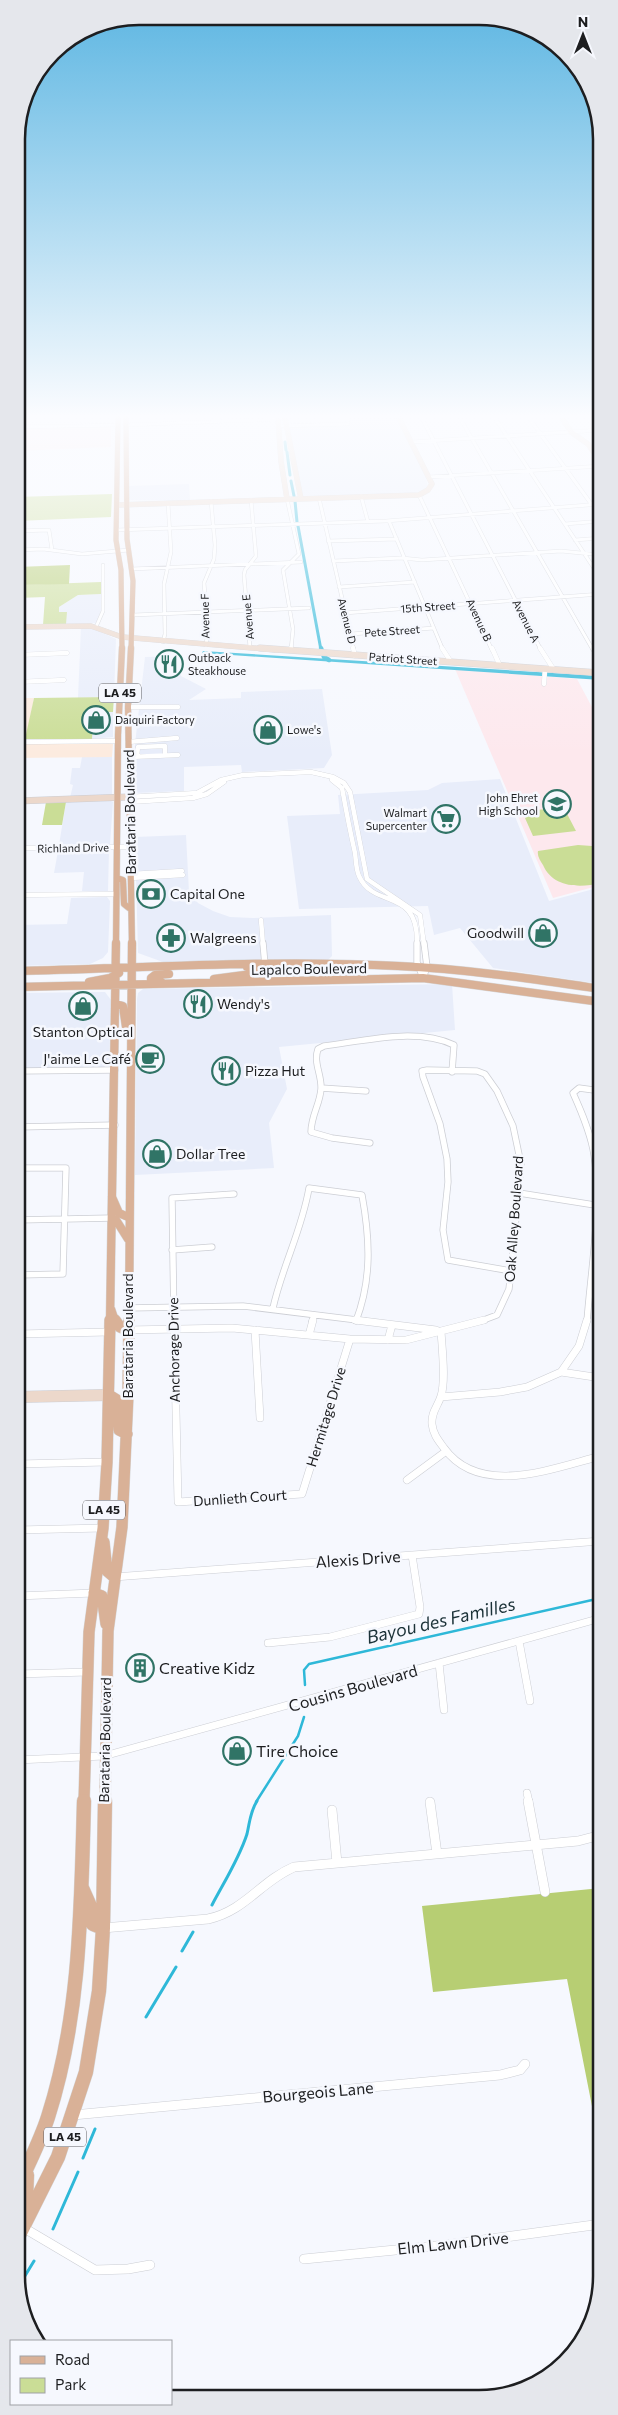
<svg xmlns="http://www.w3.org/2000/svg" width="618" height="2415" font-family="Commissioner,sans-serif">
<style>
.built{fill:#e8edfa}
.industrial{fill:#fcebdf}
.education{fill:#fde8ed}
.green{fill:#cadd96}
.forest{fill:#b7ce73}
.water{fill:#2eb8d8}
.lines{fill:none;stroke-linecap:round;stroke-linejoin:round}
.stream-far1{stroke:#2eb8d8;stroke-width:2.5}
.stream{stroke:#2eb8d8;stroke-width:3}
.canal-far1{stroke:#2eb8d8;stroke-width:3}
.canal{stroke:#2eb8d8;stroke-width:4.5}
.street-far4-casing{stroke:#ccced4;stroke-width:4}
.street-far3-casing{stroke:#ccced4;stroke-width:5}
.street-far2-casing{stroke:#ccced4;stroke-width:7}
.street-far1-casing{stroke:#ccced4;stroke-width:8}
.street-casing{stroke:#ccced4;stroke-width:10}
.secondary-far2-casing{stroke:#ccced4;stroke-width:5.5}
.secondary-far1-casing{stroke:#ccced4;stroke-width:7}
.secondary-casing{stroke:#ccced4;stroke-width:12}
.primary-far4-casing{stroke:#d6d6d7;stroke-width:5.5}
.primary-far3-casing{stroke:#d6d6d7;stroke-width:7}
.primary-far2-casing{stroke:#d6d6d7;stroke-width:9}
.primary-far1-casing{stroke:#d6d6d7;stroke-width:12}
.primary-casing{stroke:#d6d6d7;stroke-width:15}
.street-far4{stroke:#fff;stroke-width:3}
.street-far3{stroke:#fff;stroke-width:4.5}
.street-far2{stroke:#fff;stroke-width:5.5}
.street-far1{stroke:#fff;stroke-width:7}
.street{stroke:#fff;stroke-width:9}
.secondary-far2{stroke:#ecd8cb;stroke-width:5}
.secondary-far1{stroke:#ecd8cb;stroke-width:6}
.secondary{stroke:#ecd8cb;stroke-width:11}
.primary-far4{stroke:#d9b197;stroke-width:5}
.primary-far3{stroke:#d9b197;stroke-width:6}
.primary-far2{stroke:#d9b197;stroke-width:8}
.primary-far1{stroke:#d9b197;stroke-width:11}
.primary{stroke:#d9b197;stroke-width:14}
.labels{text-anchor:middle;stroke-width:5;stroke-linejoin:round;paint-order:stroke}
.far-street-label{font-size:11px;fill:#1d1e20;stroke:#f6f8fe}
.far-poi-label{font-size:11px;fill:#1d1e20;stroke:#f6f8fe;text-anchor:start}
.shield{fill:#f6f8fe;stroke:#5e5f63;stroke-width:1}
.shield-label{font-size:12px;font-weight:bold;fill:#1d1e20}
.street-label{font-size:14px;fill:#1d1e20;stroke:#f6f8fe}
.poi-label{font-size:14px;fill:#1d1e20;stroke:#f6f8fe;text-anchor:start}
.near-street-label{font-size:16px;fill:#1d1e20;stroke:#f6f8fe}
.near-poi-label{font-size:16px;fill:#1d1e20;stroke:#f6f8fe;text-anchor:start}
.near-water-label{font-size:18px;font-style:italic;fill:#1c3238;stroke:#f6f8fe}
.rim{fill:none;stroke:#1d1e20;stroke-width:2.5}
</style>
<rect width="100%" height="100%" fill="#f6f8fe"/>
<path class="built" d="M348,418H397L426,477L428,488L413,494L303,496L289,427L350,425Z
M189,484L190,501L129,500V486Z
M101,594L102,607L97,623L66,624L58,612L59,607L78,595Z
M81,627L92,628L116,639L114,697L78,698Z
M181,656V676L206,689L189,700L241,698V692L322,689L332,755L324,768L242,772L241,765L184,767V791L134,793L135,744L145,657Z
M92,712H113V737L92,739L93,724H84L86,715Z
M82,757H112V796L70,798L73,785L70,784L72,768H80Z
M500,779L549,901L601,887V984L493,968L460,928L434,935L428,906L299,909L287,816L340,814L338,795L428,790L442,783Z
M111,801L113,802L110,844L59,845L66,802Z
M186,835L189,892L198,903L213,911L230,917L253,918L331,915L332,956L328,960L163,962L138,953L135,837Z
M109,850L108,891H82L84,872L54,873L58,851Z
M107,897L110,901L108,952L103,958L90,964L17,966V925L67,924L71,898Z
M452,984L455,1030L279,1047L287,1089L269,1123L274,1168L135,1175L137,999L138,993L143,989Z
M105,992L111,1000L109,1067L17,1069V993Z"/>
<path class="industrial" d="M17,698H34L25,744L109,743L113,744L112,757L17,758Z"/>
<path class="education" d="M111,426V447L17,451V429Z
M455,669L577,679L601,724V885L553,898Z"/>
<path class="green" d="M112,494L111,517L17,521V497Z
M101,582V594L78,595L59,607V612H67L66,624L43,625L45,597L18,598L19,585Z
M114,697L113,712H92L86,715L85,724H93L92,739H25L34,698Z
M46,802H66L62,825H42Z
M564,808L576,831L533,836L525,818L534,810Z
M578,845L592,846L601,856V883C580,888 553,888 543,865C540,860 537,856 538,851Z"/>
<path class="forest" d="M70,565L69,584L19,585L17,611V567Z
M601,1888V2152L567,1979L433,1992L422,1906Z"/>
<path class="water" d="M203,651L601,676V680L202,653Z"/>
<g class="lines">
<path class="stream-far1" d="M305,1685L304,1670L309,1664L601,1598
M256,1802L298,1736L304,1717"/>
<path class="stream" d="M212,1905C224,1882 239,1859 247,1834C250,1821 250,1812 257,1801
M182,1951L193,1932
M146,2017L176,1967
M83,2158L95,2129
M53,2229L78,2172
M17,2289L34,2261"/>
<path class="canal-far1" d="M285,442L286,450
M287,452L290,475
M291,481L294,496
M295,501L297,522
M298,526L321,650"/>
<path class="canal" d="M321,648L324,657L329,660"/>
<defs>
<path id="street-far4" d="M422,418L541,650
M460,418L593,650
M495,418L601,579
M529,418L592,505
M597,418L601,422
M125,425L283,419
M279,426L348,424L347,418
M17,427L118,425
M411,442L601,430
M429,477L601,466
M419,495L492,650
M361,496L368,522
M319,498L354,650
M287,499L299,554L283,570L293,629L291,650
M389,521L443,650
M565,524L601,521
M116,530L386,521L601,504
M17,531L49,530L52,550
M575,540L601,538
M328,541L397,539
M17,550L43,549L82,554L129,550
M333,561L402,558L422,560L561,551L601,555
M131,569L301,562
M339,587L415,582
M344,613L601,594
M133,615L309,608
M96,627L103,611V565
M351,634L434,628
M163,642L165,634L164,584L171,552L168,503
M206,645L208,629L204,583L214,559L215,545L211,501
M250,648L244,575L245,570L256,556L251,500"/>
<path id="street-far3" d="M353,648L355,656
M442,648L451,662
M492,648L500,666
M540,648L554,670
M593,648L601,663
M291,651V648
M17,655L67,653
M17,682L64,680
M544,684L545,669
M128,707H178
M17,742L118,741
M128,742L177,738
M137,756L138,747L165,746V755
M129,757L178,755
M332,780L342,788C346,810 350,831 355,853C356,860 356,870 359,876C374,910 419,886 417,945
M128,797L197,793L221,780L243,775L311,772L333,777L344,783L350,792L367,879L420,915L424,945
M129,802L193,798L207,794L224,782
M17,848L129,847
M131,874L182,871
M131,878L183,875
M17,895L116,894
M261,920L263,945"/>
<path id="street-far2" d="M263,943L265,965
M417,943V962L423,978
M423,978L427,967L424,943
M427,1070L477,1071L485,1074L497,1091L513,1126L521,1164L511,1271L448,1260L443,1230L448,1182L447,1159L440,1124L423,1077L422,1071Z
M17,1071L115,1070
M321,1088L366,1091
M17,1127L115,1125
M370,1143L332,1138L311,1132C311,1116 320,1104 321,1089C322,1075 313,1063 318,1049L324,1046C364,1041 416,1027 454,1045L452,1072
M17,1168H66L63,1274L17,1275
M519,1193L601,1206
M17,1220L112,1218
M172,1250L212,1247
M127,1308L243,1306L365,1321
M273,1308C282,1267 302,1230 309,1188L362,1195C370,1239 372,1279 356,1321
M174,1321L172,1198L234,1194
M312,1321L314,1315
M481,1321L497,1315L509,1289L511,1271
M587,1321C591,1269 602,1207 594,1155C591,1134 582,1113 573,1093L579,1088L601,1091"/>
<path id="street-far1" d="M174,1320L178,1502L302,1494L350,1339
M355,1320L436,1330
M127,1330L232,1328L350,1339L406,1340L484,1320
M255,1330L260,1418
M441,1331C442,1348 446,1381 441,1396C438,1406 431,1412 432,1424C433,1434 438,1440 444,1448C480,1498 553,1468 601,1456
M17,1334L109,1332
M309,1335L313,1320
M388,1340L392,1325
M561,1372L579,1346L587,1320
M441,1397L500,1392L527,1387L561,1372L601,1378
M17,1464L107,1462
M407,1480L445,1452
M17,1530L103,1528
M114,1577L601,1541
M17,1596L94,1593
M596,1620L601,1644
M519,1641L530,1701
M268,1643L330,1637L419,1614L420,1607L412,1555
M439,1663L444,1710
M17,1674L88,1672
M17,1760L104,1756L601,1618
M527,1793L529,1802"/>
<path id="street" d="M528,1801L545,1892
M430,1802L437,1854
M332,1810L337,1863
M103,1928L208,1919C245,1911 261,1881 294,1867L578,1841L601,1835
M73,2115L500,2075L520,2070L525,2064
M24,2228L95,2270L128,2269L150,2265
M304,2259L446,2245L601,2224"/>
<path id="secondary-far2" d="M278,418L281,461L287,499
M285,418L301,499
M562,418L571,432L588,444L601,463
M117,505L419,495L428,490L432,484L399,418
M17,627L91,626L122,637L277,650"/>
<path id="secondary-far1" d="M260,648L601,673
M17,801L128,797"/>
<path id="secondary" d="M17,1397L109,1395"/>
<path id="primary-far4" d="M118,418L116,540L121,570L122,650
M126,418L127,539L133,581L131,650"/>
<path id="primary-far3" d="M131,648L128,707L132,945
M117,878L123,880L124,904L129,908
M116,945L118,735L122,648"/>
<path id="primary-far2" d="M17,971C144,968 272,959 398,966C467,969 533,979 601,989
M214,979L252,974L255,970L247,967
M89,982L110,978L119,973
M161,982L151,980V978L155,975L169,974
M17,987L423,978L601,1002
M116,1004L123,1006L126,1027L130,1030
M112,1197L119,1213L128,1217
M112,1218L116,1220L128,1239
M111,1309L115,1321
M110,1321L116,943
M129,1321L132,943"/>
<path id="primary-far1" d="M115,1320L120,1327L127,1330
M109,1395L117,1400L119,1430L127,1434
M104,1542L107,1571L114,1577
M94,1593L102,1596L106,1624
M84,1802L89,1632L103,1528L107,1462L110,1320
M105,1802L108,1631L122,1527L128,1395L129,1320"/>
<path id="primary" d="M82,1888L90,1906V1918L93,1924L103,1928
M17,2190C27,2166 40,2142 48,2117C81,2014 81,1907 84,1801
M25,2222L27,2175
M17,2239L58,2157L86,2072L99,1991L103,1928L105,1801"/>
</defs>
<use href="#street-far4" class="street-far4-casing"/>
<use href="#street-far3" class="street-far3-casing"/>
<use href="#street-far2" class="street-far2-casing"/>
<use href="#street-far1" class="street-far1-casing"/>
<use href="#street" class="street-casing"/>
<use href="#secondary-far2" class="secondary-far2-casing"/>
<use href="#secondary-far1" class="secondary-far1-casing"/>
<use href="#secondary" class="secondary-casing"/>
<use href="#primary-far4" class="primary-far4-casing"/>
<use href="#primary-far3" class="primary-far3-casing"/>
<use href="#primary-far2" class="primary-far2-casing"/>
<use href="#primary-far1" class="primary-far1-casing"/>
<use href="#primary" class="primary-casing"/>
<use href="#street-far4" class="street-far4"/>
<use href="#street-far3" class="street-far3"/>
<use href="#street-far2" class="street-far2"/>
<use href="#street-far1" class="street-far1"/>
<use href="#street" class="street"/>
<use href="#secondary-far2" class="secondary-far2"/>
<use href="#secondary-far1" class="secondary-far1"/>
<use href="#secondary" class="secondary"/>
<use href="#primary-far4" class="primary-far4"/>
<use href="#primary-far3" class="primary-far3"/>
<use href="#primary-far2" class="primary-far2"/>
<use href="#primary-far1" class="primary-far1"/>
<use href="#primary" class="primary"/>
</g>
<linearGradient id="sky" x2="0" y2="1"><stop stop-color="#5db6e2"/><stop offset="0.55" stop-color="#fbfcff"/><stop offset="1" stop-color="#fbfcff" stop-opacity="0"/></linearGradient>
<rect width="618" height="756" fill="url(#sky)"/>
<defs>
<symbol id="restaurant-ring" viewBox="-11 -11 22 22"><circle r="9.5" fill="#f6f8fe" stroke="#307466" stroke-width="1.5"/><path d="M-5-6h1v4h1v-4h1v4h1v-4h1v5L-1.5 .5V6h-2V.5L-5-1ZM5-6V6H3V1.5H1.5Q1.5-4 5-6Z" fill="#307466"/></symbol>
<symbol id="shop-ring" viewBox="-11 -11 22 22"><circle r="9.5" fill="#f6f8fe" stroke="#307466" stroke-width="1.5"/><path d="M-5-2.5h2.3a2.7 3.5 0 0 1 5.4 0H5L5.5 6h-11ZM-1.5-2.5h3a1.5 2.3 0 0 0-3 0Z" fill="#307466"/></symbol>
<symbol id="school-ring" viewBox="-11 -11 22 22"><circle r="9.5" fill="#f6f8fe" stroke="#307466" stroke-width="1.5"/><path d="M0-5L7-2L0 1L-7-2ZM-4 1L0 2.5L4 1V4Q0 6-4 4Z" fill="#307466"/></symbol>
<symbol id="supermarket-ring" viewBox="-11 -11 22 22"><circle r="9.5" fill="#f6f8fe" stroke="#307466" stroke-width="1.5"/><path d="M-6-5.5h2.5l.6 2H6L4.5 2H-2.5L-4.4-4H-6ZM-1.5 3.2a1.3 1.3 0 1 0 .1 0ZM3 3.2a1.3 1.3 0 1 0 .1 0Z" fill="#307466"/></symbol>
<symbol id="bank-ring" viewBox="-11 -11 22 22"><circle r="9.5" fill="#f6f8fe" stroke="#307466" stroke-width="1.5"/><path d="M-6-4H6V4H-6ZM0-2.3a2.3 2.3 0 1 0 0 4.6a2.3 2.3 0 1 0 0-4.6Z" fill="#307466"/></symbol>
<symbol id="pharmacy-ring" viewBox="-11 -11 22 22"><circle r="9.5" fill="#f6f8fe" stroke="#307466" stroke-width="1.5"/><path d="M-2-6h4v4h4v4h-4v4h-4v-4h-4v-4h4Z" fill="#307466"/></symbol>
<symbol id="cafe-ring" viewBox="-11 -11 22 22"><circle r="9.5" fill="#f6f8fe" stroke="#307466" stroke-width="1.5"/><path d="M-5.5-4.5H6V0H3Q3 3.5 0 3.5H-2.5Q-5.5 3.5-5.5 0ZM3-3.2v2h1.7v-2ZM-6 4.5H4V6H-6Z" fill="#307466"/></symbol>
<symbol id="building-ring" viewBox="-11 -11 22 22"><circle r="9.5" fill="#f6f8fe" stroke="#307466" stroke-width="1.5"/><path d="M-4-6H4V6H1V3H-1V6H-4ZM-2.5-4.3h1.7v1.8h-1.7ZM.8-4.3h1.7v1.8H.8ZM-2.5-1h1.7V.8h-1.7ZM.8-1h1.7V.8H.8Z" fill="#307466"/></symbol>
</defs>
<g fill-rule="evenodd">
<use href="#restaurant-ring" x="153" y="648" width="32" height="32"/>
<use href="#shop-ring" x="80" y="704" width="32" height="32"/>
<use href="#shop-ring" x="252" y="714" width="32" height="32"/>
<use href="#school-ring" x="541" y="788" width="32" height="32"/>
<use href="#supermarket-ring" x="430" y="803" width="32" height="32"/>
<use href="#bank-ring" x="135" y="878" width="32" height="32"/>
<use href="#shop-ring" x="527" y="917" width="32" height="32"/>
<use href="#pharmacy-ring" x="155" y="922" width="32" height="32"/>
<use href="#restaurant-ring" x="182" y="988" width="32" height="32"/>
<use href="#shop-ring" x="67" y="990" width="32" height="32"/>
<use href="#cafe-ring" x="134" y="1043" width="32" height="32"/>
<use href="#restaurant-ring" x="210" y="1055" width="32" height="32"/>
<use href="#shop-ring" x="141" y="1138" width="32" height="32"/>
<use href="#building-ring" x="124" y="1652" width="32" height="32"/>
<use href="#shop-ring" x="221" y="1735" width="32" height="32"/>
</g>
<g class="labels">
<g class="far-street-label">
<text transform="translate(428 607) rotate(-4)" y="4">15th Street</text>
<text transform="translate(205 616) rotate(-91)" y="4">Avenue F</text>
<text transform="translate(248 617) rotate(-95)" y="4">Avenue E</text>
<text transform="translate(479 620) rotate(65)" y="4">Avenue B</text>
<text transform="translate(347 621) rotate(76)" y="4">Avenue D</text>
<text transform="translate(526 621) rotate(63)" y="4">Avenue A</text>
<text transform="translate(392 631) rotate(-4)" y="4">Pete Street</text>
<text transform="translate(403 659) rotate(4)" y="4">Patriot Street</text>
<text transform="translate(73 848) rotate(-1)" y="4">Richland Drive</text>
</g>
<g class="far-poi-label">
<text x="188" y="662">Outback<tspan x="188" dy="13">Steakhouse</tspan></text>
<text x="115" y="724">Daiquiri Factory</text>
<text x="287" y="734">Lowe's</text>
<text x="538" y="802" text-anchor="end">John Ehret<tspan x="538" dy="13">High School</tspan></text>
<text x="427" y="817" text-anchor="end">Walmart<tspan x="427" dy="13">Supercenter</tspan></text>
</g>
<g class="shield">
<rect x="99" y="683.5" width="42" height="19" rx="4"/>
<rect x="83" y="1500.5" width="42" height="19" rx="4"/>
<rect x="44" y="2127.5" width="42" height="19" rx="4"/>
</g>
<g class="shield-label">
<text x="120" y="697">LA 45</text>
<text x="104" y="1514">LA 45</text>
<text x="65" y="2141">LA 45</text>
</g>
<g class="street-label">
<text transform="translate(130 812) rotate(-91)" y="5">Barataria Boulevard</text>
<text transform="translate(309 969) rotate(-1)" y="5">Lapalco Boulevard</text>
<text transform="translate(514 1219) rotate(-86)" y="5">Oak Alley Boulevard</text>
<text transform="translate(128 1336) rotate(-90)" y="5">Barataria Boulevard</text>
<text transform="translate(174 1350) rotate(-91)" y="5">Anchorage Drive</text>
<text transform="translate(326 1417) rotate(-73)" y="5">Hermitage Drive</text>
<text transform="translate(240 1498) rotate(-4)" y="5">Dunlieth Court</text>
<text transform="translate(105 1740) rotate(-89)" y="5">Barataria Boulevard</text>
</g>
<g class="poi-label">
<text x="170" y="899">Capital One</text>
<text x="524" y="938" text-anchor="end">Goodwill</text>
<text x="190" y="943">Walgreens</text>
<text x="217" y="1009">Wendy's</text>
<text x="83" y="1037" text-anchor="middle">Stanton Optical</text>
<text x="131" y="1064" text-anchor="end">J'aime Le Café</text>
<text x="245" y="1076">Pizza Hut</text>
<text x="176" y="1159">Dollar Tree</text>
</g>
<g class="near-street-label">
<text transform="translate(358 1559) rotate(-4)" y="6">Alexis Drive</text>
<text transform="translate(353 1688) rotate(-16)" y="6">Cousins Boulevard</text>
<text transform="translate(318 2092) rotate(-5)" y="6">Bourgeois Lane</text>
<text transform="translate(453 2243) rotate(-6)" y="6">Elm Lawn Drive</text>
</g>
<g class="near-poi-label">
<text x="159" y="1674">Creative Kidz</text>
<text x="256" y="1757">Tire Choice</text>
</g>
<g class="near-water-label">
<text transform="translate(441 1621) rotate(-13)" y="6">Bayou des Familles</text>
</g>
</g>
<path d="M0 0H618V2415H0ZM139 25H479A114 114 0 0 1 593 139V2276A114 114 0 0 1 479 2390H139A114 114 0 0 1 25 2276V139A114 114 0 0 1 139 25Z" fill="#e5e7ec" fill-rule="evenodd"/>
<path class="rim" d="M139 25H479A114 114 0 0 1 593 139V2276A114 114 0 0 1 479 2390H139A114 114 0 0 1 25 2276V139A114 114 0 0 1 139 25Z"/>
<rect x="10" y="2340" width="162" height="65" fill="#f6f8fe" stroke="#9fa1a5"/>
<rect x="20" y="2356" width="25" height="8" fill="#d9b197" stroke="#9fa1a5"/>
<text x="55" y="2365" font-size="15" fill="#1d1e20">Road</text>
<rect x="20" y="2378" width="25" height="15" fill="#cadd96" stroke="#9fa1a5"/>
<text x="55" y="2390" font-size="15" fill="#1d1e20">Park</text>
<g transform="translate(583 35)" stroke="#f6f8fe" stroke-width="4" paint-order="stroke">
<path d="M0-4L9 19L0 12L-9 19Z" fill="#1d1e20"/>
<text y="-8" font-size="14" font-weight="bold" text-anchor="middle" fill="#1d1e20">N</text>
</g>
</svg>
